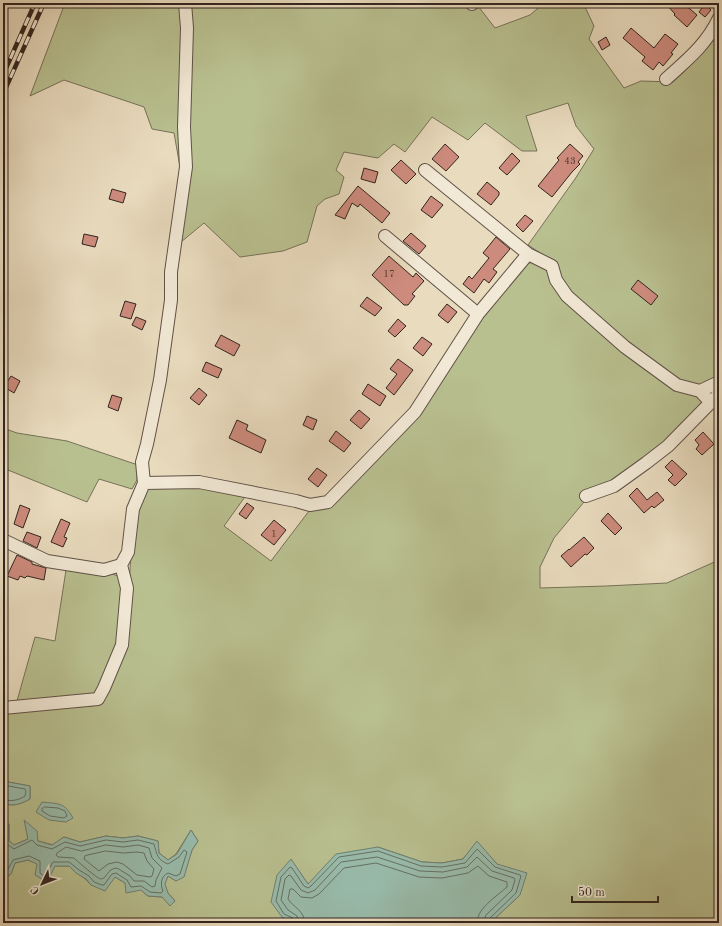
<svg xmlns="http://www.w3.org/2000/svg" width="722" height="926" font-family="'Old Standard TT',serif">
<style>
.green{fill:#b9c090;stroke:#767258}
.water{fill:#99bcab;stroke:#708073}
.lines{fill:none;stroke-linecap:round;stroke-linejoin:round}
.shore{stroke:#667065;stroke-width:1}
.building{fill:#cd8b7d;stroke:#32251f}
.minor-casing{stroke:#605247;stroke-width:14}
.minor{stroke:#f1e8d5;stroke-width:12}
.rail-casing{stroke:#32251f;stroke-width:4.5}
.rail{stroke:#f1e8d5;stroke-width:3;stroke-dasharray:9;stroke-linecap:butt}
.labels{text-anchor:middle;stroke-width:3;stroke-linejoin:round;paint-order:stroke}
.number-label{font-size:10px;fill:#593e36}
</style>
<rect width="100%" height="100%" fill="#e9dbbe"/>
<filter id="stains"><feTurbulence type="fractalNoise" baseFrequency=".005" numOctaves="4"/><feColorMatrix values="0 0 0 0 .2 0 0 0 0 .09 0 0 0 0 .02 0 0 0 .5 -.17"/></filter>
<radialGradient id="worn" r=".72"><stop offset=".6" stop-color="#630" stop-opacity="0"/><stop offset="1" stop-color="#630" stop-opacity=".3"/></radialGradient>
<path class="green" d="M65,3H479L478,6L495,28L530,15L544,3H591L585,7L594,26L589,39L624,88L641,81L673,82C690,66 709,50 719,28V378L700,385L682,383L624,340L565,286L548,258L528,245L575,179L594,149L576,126L568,103L526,116L537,151H522L485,123L468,140L432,117L405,152L394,144L378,158L344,152L336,170L344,177L339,194L325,199L317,206L307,242L283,251L240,257L204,223L181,242L173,222L180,167L174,133L152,129L144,107L64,80L30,96Z
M533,262L545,268L562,297L615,347L644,366L698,395L702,401L700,407L666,443L612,483L586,492L584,502L554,538L540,567V588L606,586L667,583L719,560V923H490L520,895L497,864L477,842L463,859L442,863L422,862L378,847L308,884L291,860L282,917L294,923H3V879L11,874L15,863L28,860C41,866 55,866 69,866C76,873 85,877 91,885L115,877L125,883L141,890L148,896L162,897L175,901L168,893L164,884L168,876L176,881L188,862L192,850L198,841L191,830L176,854L168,860L159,853L158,841L138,836L123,838L106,836L80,842L64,837L53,845L38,841L25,821L28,839L14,845L9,841V824L3,826V803C13,807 20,804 30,799V786L3,781V712L93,706L106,691L129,587L131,553L137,511L147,489L153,485L192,486L247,494L224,526L271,561L309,511L420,415L422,408L482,317L526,264Z
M3,428L17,433L67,441L138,465L137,480L132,489L99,479L87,502L3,468Z
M66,570L110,573L120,577L122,587L117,645L101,687L92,695L17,701L35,637L55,641Z"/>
<path class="water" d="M3,781L30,786V799C21,804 13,807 3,803Z
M42,802C59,804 64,802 73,818L66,822L49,820L36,812Z
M24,820L37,831L38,841L52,845L64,837L80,842L106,836L123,838L138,836L158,841L159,853L168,860L177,854L191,830L198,841L192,850L184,877L176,881L168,876L165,884L168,893L175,901L170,906L162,897L148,896L141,890L126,893L125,883L115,877L105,891L91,885L86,879L76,873L69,866H55L47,882L35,875L37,864L28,860L15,863L11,874L3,879V826L9,824V841L14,845L28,839Z
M477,841L497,864L527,873L520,895L490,923H294L282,917L271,902L277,875L291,859L308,884L336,854L378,847L422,862L442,863L463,859Z"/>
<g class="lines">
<path class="shore" d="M3,785L25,789L26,791L25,796C17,801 12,801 3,800
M45,807L58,808L65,811L67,816L64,818L50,816L42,811V809Z
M3,829L5,831V843L14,849L32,840L37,845L52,849L65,842L80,846L106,840L123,842L138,840L154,844C157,854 157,860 168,864L179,857L184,850L187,852L180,874L176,876L168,873C161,876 160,884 163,891L161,893L150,892L141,886L131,887L127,880L116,873L112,874L104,885H102L94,882L89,876L79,870L69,862H53L46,875L44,876L40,873V861L29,856L13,860L7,871L3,874
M106,845L123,847L138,845L149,848L152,858L162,868L156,880L155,886L152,887L144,881H134L130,876L117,868C106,869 108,878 101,879C99,880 77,861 74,858L58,857L56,855L57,853L66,847L81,851Z
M106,851L123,853L137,852L144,853L147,861L154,869L152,876L150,877L137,875L123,864L117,862L108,864L99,871L84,859L85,856Z
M294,923L293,918L284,914L276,901L281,877L290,867L292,868L304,886L308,888L311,886L339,857L378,851L421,866L442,867L465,863L477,849L495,867L520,875L521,876L516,893L489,919L488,923
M299,923L297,916L288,910L281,900L285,879L289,875L291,876L301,890L308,893L315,890L341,862L377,857L420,871L443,872L467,867L477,857L492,871L514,878L515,880L512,890L486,915L483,923
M305,923C304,910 294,908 288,899L290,889H293L301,897L312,898L319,894L344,868L376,863L419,877L442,878L468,873L478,866L489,876L507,882V887C496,897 477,908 477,923"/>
</g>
<path class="building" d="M665,3H683L697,15L687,27L674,15L675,14Z
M705,4L711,10L705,17L699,12Z
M631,28L654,48L665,34L678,44L671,53L673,54L663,66L659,62L653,70L642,61L645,57L623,38Z
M606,37L610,45L602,50L598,42Z
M445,144L459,157L446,171L432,159Z
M570,144L583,156L578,162L580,164L572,172L552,197L538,186L559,160L557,158Z
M512,153L520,161L507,175L499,168Z
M401,160L416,174L406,184L391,170Z
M364,168L378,172L375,183L361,179Z
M487,182L499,192V195L491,205L477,194Z
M358,186L390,213L382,223L360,204L358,207L352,203L345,219L335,215Z
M112,189L126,193L123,203L109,199Z
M431,196L443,205L432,218L421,210Z
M525,215L533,221L523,232L516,225Z
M411,233L426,246L419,254L403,241Z
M84,234L98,237L95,247L82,244Z
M496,237L510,249L493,269L497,272L489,283L484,279L474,293L463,284L469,276L472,279L489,258L483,253Z
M389,256L413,277L416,273L424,281L412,294L415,296L408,305H404L372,275Z
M638,280L658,296L651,305L631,289Z
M367,297L382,308L375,316L360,306Z
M125,301L136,304L131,319L120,316Z
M447,304L457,312L448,323L438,315Z
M136,317L146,321L142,330L132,325Z
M398,319L406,326L395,337L388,331Z
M221,335L240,345L234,356L215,346Z
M422,337L432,344L423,356L413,348Z
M398,359L413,370L394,395L386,388L397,374L390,369Z
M206,362L222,369L218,378L202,371Z
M11,376L20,381L14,393L4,387Z
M368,384L386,396L380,406L362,394Z
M199,388L207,395L199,405L190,398Z
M112,395L122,398L118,411L108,407Z
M359,410L370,419L361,429L350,420Z
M307,416L317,420L313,430L303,425Z
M237,420L248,425L246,430L266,440L261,453L229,438Z
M336,431L351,443L344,452L329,441Z
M703,432L714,444L702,455L696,449L699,445L695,440Z
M672,460L687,474L675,486L668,480L673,475L665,467Z
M317,468L327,475L318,487L308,479Z
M637,488L647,500L657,492L664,500L654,508L652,506L644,513L629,496Z
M247,503L254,508L246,519L239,514Z
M20,505L30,509L23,528L14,524Z
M608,513L622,528L615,535L601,521Z
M61,519L70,523L64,537L67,538L63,547L51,542Z
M274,520L286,530L274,545L261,535Z
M27,532L41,537L37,548L23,541Z
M584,537L594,548L587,555L585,554L571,567L561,556L569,549V550Z
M17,555L32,562V564L46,568L44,580L27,576L25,578L20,576L18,580L7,576Z"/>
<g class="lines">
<defs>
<path id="minor" d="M472,4V3
M666,79C688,59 706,45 719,18
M425,170L528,254L552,266L556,280L567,296L625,347L677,385L700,391L711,403
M385,236L478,314
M700,391L719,382
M144,483L199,482L296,501L310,505L328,502L415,412L478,314L528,254
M586,496L614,486L646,463L668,446L719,394
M3,540L47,561L104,570L121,565L128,552L133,509L144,483L142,462L147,444L160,380L171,300V272L186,167L184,127L187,28L185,3
M3,708L98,699L104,688L122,645L127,588L121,565"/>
</defs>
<use href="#minor" class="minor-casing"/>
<use href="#minor" class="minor"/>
<defs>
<path id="rail" d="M3,75L35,3
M3,94L44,3"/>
</defs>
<use href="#rail" class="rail-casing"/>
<use href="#rail" class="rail"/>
</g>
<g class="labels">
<g class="number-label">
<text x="570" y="164">43</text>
<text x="389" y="277">17</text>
<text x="274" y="537">1</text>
</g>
</g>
<rect width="722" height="926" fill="none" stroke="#e9dbbe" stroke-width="16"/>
<rect x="4" y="4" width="714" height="918" fill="none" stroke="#32251f" stroke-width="2"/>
<rect x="8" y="8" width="706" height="910" fill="none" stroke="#32251f"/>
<g transform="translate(42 884) rotate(227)" stroke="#f1e8d5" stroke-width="3" paint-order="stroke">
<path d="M0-3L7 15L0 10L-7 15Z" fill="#32251f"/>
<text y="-6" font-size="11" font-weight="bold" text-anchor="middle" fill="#32251f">С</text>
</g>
<path d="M572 896v6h86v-6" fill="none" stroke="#32251f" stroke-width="2"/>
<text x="578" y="896" font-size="12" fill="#32251f" stroke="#f1e8d5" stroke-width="3" paint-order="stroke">50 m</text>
<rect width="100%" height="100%" filter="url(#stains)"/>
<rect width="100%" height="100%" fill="url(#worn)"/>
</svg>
